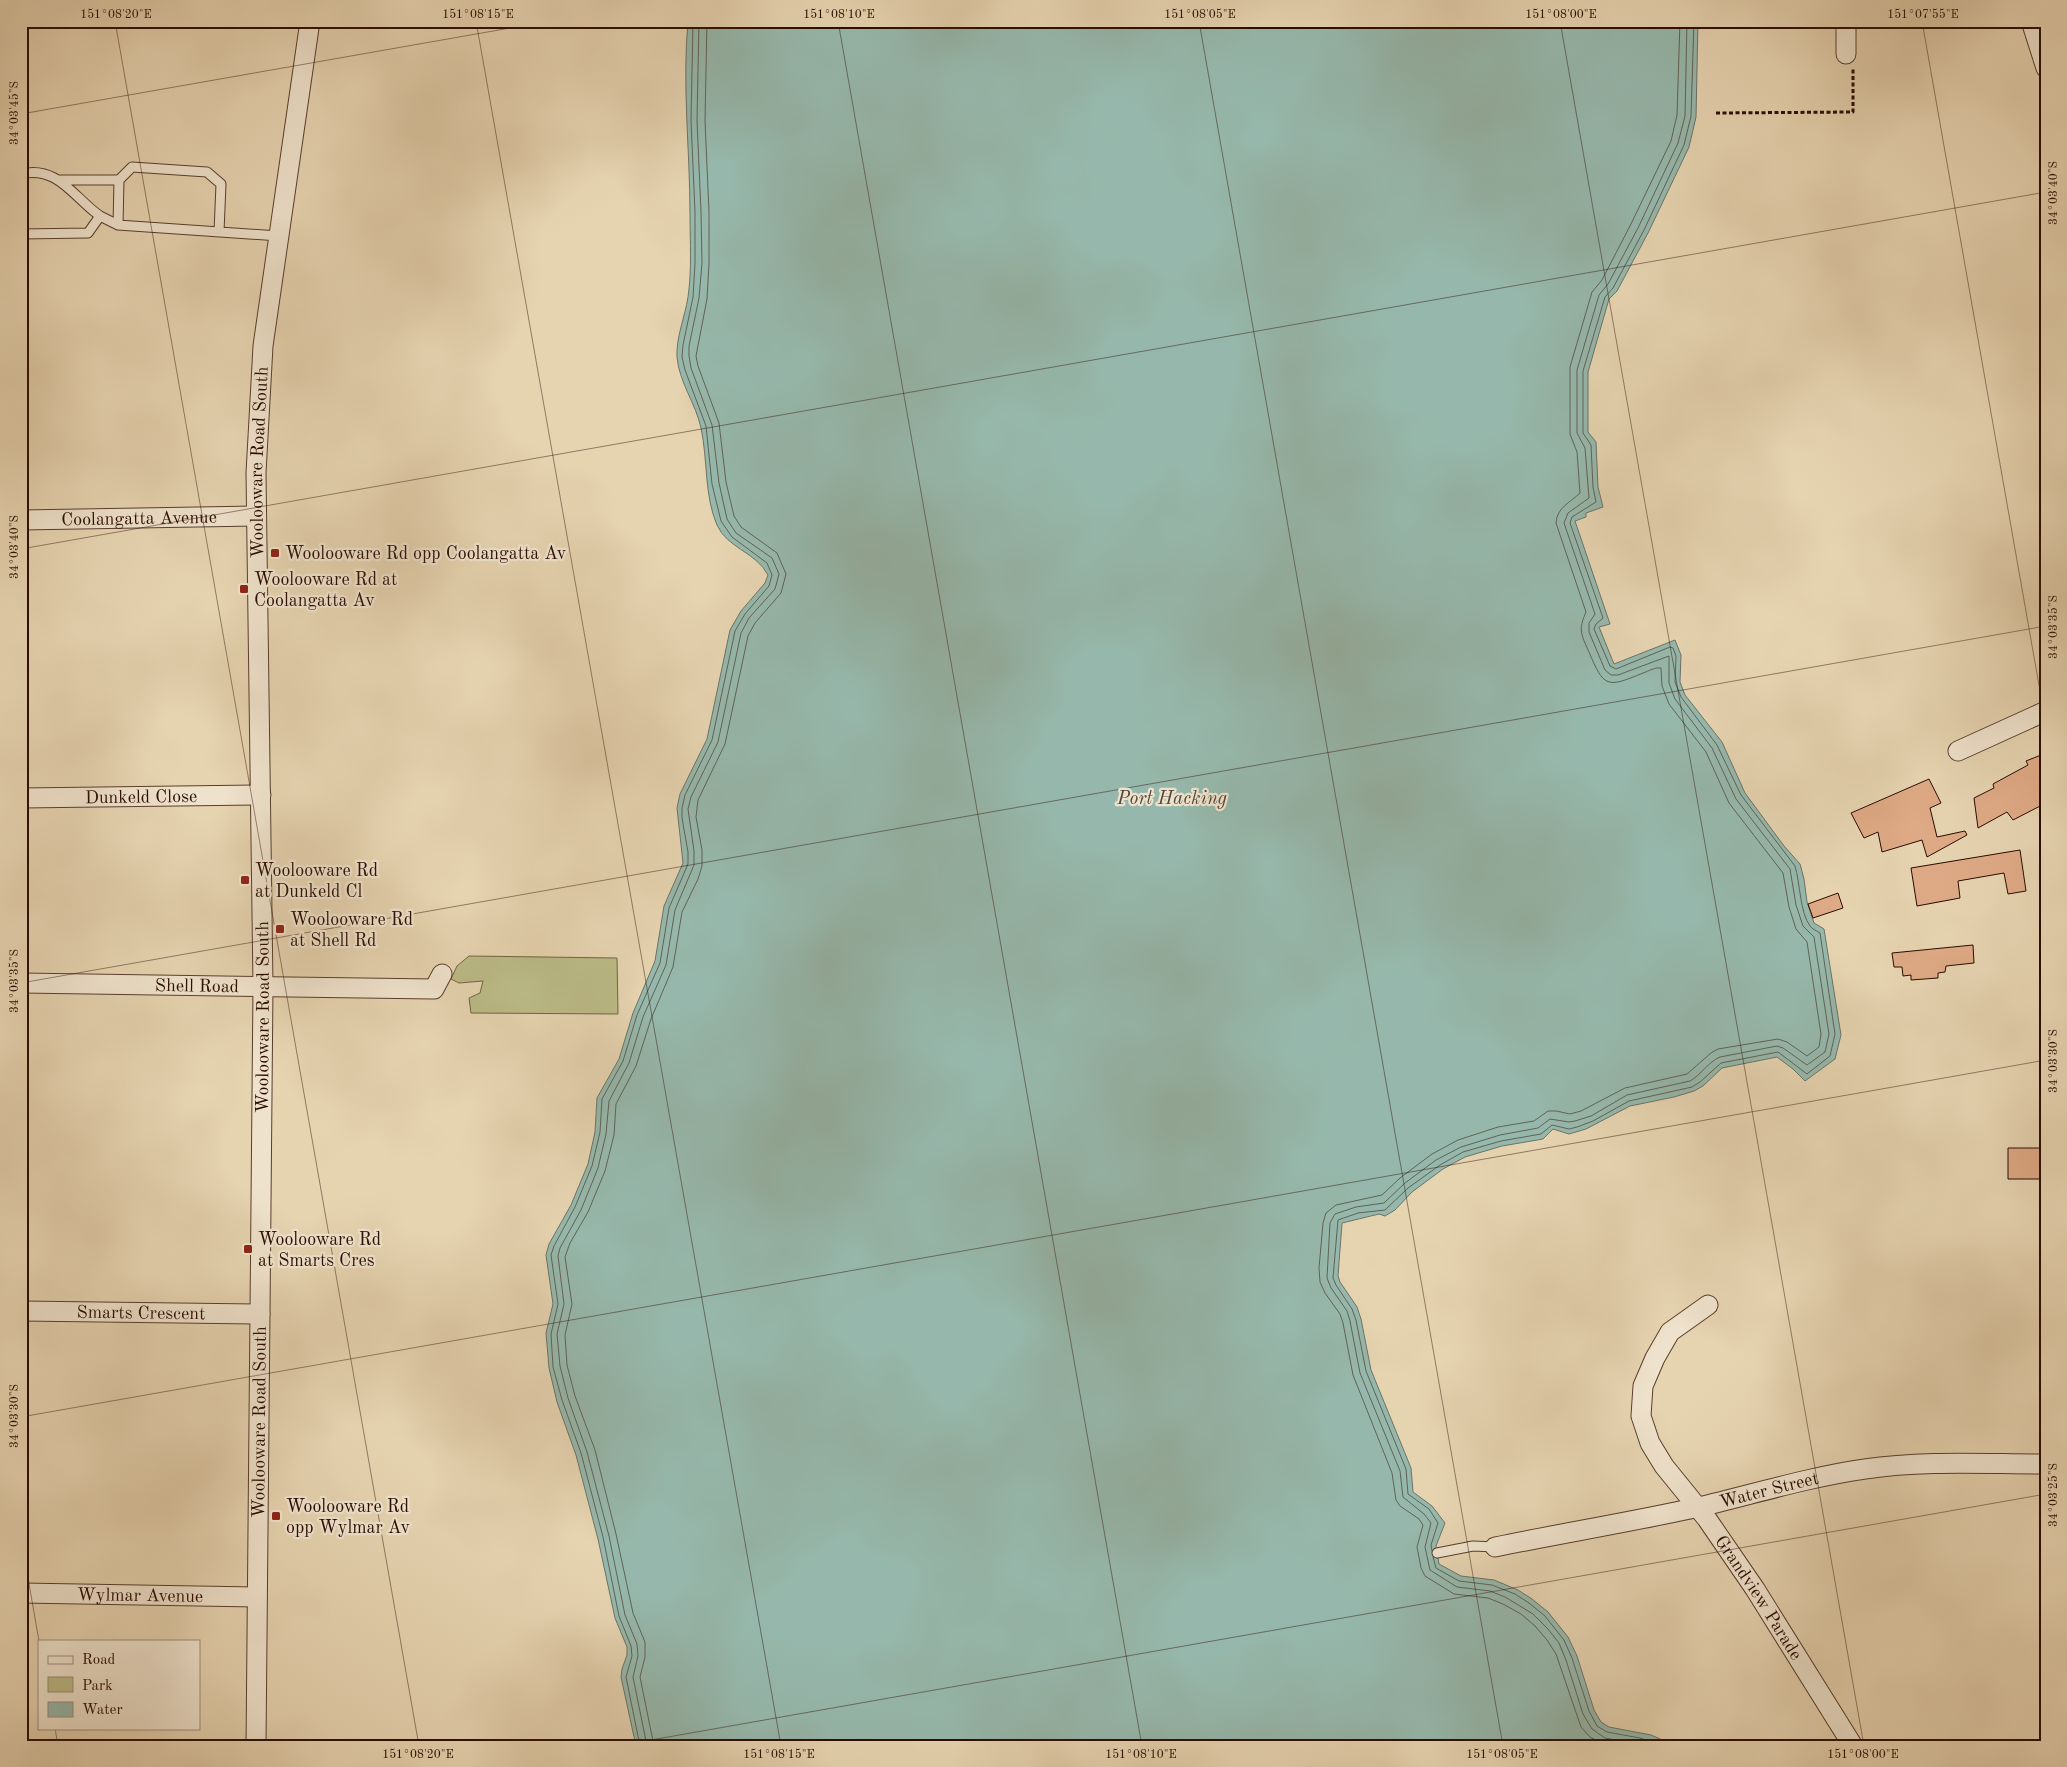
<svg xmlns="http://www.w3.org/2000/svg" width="2067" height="1767" font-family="'Old Standard TT',serif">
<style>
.green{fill:#bbbb87;stroke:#726444}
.water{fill:#96b8ac;stroke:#6b7367}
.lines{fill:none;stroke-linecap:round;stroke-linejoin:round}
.shore{stroke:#606256;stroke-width:1}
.building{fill:#dea985;stroke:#2a0c00}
.service-casing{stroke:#593e2c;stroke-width:11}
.minor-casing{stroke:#593e2c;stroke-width:21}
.path{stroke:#2a0c00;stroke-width:3;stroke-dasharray:4 2.5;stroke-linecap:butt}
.service{stroke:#efe2cc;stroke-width:9}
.minor{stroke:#efe2cc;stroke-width:19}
.ticks{fill:none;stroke:#2a0c00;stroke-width:1;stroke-opacity:0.45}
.poi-dot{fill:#8f2418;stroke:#efe2cc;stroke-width:2}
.labels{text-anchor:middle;stroke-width:4.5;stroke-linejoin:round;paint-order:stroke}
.street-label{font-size:18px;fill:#2a0c00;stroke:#efe2cc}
.poi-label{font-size:18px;fill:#2a0c00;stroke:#efe2cc;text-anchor:start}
.water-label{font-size:19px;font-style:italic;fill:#50483c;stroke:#efe2cc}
.neatline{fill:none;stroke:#2a0c00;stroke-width:2}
.ticks-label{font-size:12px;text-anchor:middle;fill:#2a0c00}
</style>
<rect width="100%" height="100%" fill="#e6d3b0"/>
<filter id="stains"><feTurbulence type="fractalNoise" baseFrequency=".004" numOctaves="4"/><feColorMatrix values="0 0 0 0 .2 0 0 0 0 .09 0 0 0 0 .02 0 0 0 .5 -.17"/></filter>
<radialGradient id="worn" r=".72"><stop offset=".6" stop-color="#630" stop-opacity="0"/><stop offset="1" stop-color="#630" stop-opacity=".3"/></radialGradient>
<path class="green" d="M469,956L617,958L618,1014L471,1013L469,998L480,993L483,981L459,983L451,979L457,966Z"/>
<path class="water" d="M688,21H1698L1696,117L1689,147L1648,233L1617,291L1609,299L1588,372V432L1596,442L1598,487L1603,507L1586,513V517L1575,521L1610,624L1599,627L1614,664L1675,640L1681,655L1680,682L1685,695L1722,742L1745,793L1784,846L1800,864L1804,879L1807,902L1814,923L1824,929L1841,1035L1835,1059L1805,1081L1793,1069L1777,1057L1722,1068L1703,1086L1694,1091L1674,1097L1630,1106L1586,1129L1569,1134L1553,1129L1543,1139L1502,1146L1465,1157L1443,1169L1412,1192L1395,1210L1385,1216L1379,1214L1342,1223L1338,1276L1340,1282L1357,1307L1361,1319L1371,1370L1411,1468L1413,1492L1432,1506L1445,1523L1436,1546L1439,1564L1461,1576L1494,1580L1518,1590L1532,1599L1548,1612L1568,1637L1577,1656L1594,1710L1601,1722L1609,1727L1651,1735L1676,1746H636L621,1677L622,1669L627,1655V1647L615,1618L598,1539L576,1455L557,1402L549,1368L546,1333L553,1304L546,1255L549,1244L571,1205L588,1164L595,1132L597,1098L619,1059L633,1013L655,961L664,906L683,863L677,808L680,794L707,739L730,630L741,611L765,583L768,575C756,552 727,548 717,525C704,495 708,460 701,428C696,404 679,382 677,357C676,337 685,317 688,297C692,270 690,242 690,214C690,150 682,86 688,21Z"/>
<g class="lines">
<path class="shore" d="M1432,1551L1431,1545L1438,1523L1429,1509L1408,1494L1406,1469L1366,1371L1356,1320L1352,1309L1336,1285L1333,1278L1338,1220L1358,1213L1385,1210L1408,1188L1440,1165L1463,1152L1501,1141L1541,1134L1552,1125L1569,1129L1577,1127L1593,1121L1629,1101L1692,1087L1700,1082L1721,1063L1778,1052L1807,1074L1830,1056L1835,1034L1820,933C1817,931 1812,929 1810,926C1800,913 1800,882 1795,866L1741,795L1717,745L1681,697L1675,682L1676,656L1673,648L1670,647L1616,669L1610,666L1594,629L1596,624L1603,618L1570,523L1572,517L1596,502L1593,487L1591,445L1583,433V371L1605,297L1613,288L1644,230L1684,145L1691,116L1694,21
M1433,1557L1436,1568L1459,1581L1492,1585L1515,1594L1529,1603L1545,1616L1564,1640L1572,1658L1589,1711L1597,1726L1607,1732L1640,1738L1664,1746
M640,1746L626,1677L632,1656L631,1646L619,1616L603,1537L581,1453L562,1400L553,1367L551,1334L558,1304L551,1255L554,1246L575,1207L592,1166L600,1132L602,1099L623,1061L637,1015L660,963L669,908L688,864V852L682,818V808L685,795L712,740L735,631L745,614L769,586L772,575L767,563L732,537L721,521L712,484L706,426L685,370L682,357L683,345L693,297L695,263V212L691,121L693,21
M647,1746L633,1677L638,1656L637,1644L625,1615L609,1536L587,1452L568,1398L560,1366L557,1334L564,1304L558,1256L560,1248L581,1210L598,1168L606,1134L609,1101L629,1063L643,1017L666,965L675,910L694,865V851L688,809L691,797L718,742L741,633L749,618L775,589L779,574L772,558L736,533L727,519L719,483L712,425L691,368L689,356V346L699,298L702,263L701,212L697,121L699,21
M654,1746L640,1677L645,1657V1642L633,1613L616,1534L595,1450L575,1396L567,1365L565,1335L572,1304L565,1257L570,1243L588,1212L605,1171L614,1135L616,1104L636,1066L651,1019L673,967L682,912L698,879L702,866V850L696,817L698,800L725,744L748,636L755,623L781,593L786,574L777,553L741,527L734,516L726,482L719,423L698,366L696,356L707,299L709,264V212L705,121L707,21
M1606,1746L1590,1737L1581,1727L1556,1654L1547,1640L1535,1626L1521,1614L1503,1604L1488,1598L1454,1594L1425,1576L1421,1568L1417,1547L1423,1525L1419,1519L1400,1506L1396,1500L1392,1473L1353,1375L1343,1323L1340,1314L1325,1293L1320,1282L1319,1268L1323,1223L1326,1213L1336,1205L1382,1195L1400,1178L1432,1154L1458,1140L1498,1127L1534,1121L1548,1111H1556L1570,1114L1581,1111L1625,1088L1687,1074L1711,1053L1718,1049L1778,1039L1787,1042L1807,1056L1819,1047L1821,1034L1807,942L1796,929L1789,907L1783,873L1729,803L1706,752L1669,704L1662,686L1661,668C1655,667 1649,671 1643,673C1607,688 1604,688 1589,652C1581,634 1578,630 1586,612L1556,523C1557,507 1570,503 1580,493L1577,452L1570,434V367L1592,292L1602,280L1631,224L1671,141L1677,115L1680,21
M1646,1746L1605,1738L1592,1729L1583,1714L1566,1660L1559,1643L1547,1628L1533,1614L1505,1597L1490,1591L1457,1587L1430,1570L1425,1547L1431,1523L1424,1514L1403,1497L1400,1471L1360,1373L1350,1321L1347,1311L1331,1288L1327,1278L1330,1223L1335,1214L1356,1207L1384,1203L1405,1183L1436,1160L1461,1147L1500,1135L1538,1128L1550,1119L1569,1122L1575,1121L1591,1116L1627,1095L1690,1081C1701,1075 1708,1062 1720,1057L1777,1046L1783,1048L1807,1065L1825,1052L1829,1034L1814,937L1803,926L1796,905L1790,869L1736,799L1712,748L1675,699L1669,683V656L1618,675H1611L1605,670L1589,632V623L1595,614L1564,523L1568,513L1589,498L1585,448L1577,433V370L1599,295L1608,284L1638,228L1678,143L1685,116L1687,21"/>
</g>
<path class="building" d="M2046,753V803L2013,820L2007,812L1978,828L1974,798L1994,788L1993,784L2028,765L2026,761Z
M1929,779L1941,803L1930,808L1937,837L1965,831L1967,835L1927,857L1922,840L1882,852L1878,832L1864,838L1851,813Z
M2020,850L2026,891L2008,894L2004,873L1958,881L1960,898L1917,906L1911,868Z
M1838,893L1843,908L1813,918L1808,904Z
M1973,945L1974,963L1946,966L1945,972L1938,973V978L1911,980V975L1903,976L1902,967H1894L1892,953Z
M2008,1148H2046V1179H2008Z"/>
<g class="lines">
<defs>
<path id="service" d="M21,174C58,165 74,198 100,216C106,219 112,222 118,225L279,236
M59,180H119
M118,225L119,180L132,167L207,172L221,184L219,232
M21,234L88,233L100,216
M1437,1553L1473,1546L1495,1547"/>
<g id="minor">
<path d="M1846,21V54"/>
<path d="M2031,21L2046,68"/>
<path id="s1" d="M21,520L256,516"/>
<path d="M1958,751L2046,711"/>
<path id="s2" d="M21,798L261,795"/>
<path id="s3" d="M21,983L434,989L442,974"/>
<path id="s4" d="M1708,1305L1670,1332L1655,1358L1643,1386L1641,1416L1650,1443L1664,1466L1707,1519L1755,1589L1853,1746"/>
<path id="s5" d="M21,1311L260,1314"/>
<path id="s6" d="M1495,1547C1563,1533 1631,1522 1699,1507C1754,1494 1809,1477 1865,1469C1924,1460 1986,1464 2046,1464"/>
<path id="s7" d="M21,1593L257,1597"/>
<path id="s8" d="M256,1746L263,986L256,473L263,346L310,21"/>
</g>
</defs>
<use href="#service" class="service-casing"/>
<use href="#minor" class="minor-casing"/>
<path class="path" d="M1716,113L1853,112V69"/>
<use href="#service" class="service"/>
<use href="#minor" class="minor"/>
</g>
<path class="ticks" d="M115,21L419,1746M476,21L781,1746M838,21L1142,1746M1199,21L1503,1746M1560,21L1864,1746M1922,21L2046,725M21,114L550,21M21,549L2046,192M21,983L2046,626M21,1417L2046,1060M21,1538L39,1641M55,1728L58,1746M617,1746L2046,1494"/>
<g class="poi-dot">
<rect x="270" y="548" width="10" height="10" rx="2.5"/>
<rect x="239" y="584" width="10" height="10" rx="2.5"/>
<rect x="240" y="875" width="10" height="10" rx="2.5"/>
<rect x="275" y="924" width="10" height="10" rx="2.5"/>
<rect x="243" y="1244" width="10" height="10" rx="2.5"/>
<rect x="271" y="1511" width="10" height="10" rx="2.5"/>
</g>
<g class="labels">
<g class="street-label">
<text dy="6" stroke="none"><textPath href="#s8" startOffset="1284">Woolooware Road South</textPath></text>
<text dy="6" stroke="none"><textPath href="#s1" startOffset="118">Coolangatta Avenue</textPath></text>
<text dy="6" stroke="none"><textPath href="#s2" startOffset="120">Dunkeld Close</textPath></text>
<text dy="6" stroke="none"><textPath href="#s3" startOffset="176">Shell Road</textPath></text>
<text dy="6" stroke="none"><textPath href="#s8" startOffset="729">Woolooware Road South</textPath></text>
<text dy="6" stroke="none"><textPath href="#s5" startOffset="120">Smarts Crescent</textPath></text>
<text dy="6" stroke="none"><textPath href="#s8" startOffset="324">Woolooware Road South</textPath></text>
<text dy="6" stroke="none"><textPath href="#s6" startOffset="280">Water Street</textPath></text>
<text dy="6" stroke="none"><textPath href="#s7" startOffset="119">Wylmar Avenue</textPath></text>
<text dy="6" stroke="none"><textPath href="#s4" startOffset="355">Grandview Parade</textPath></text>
</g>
<g class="poi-label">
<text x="285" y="559">Woolooware Rd opp Coolangatta Av</text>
<text x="254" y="585">Woolooware Rd at<tspan x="254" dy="21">Coolangatta Av</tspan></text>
<text x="255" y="876">Woolooware Rd<tspan x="255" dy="21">at Dunkeld Cl</tspan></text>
<text x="290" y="925">Woolooware Rd<tspan x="290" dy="21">at Shell Rd</tspan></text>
<text x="258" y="1245">Woolooware Rd<tspan x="258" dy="21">at Smarts Cres</tspan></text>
<text x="286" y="1512">Woolooware Rd<tspan x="286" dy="21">opp Wylmar Av</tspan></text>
</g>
<g class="water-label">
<text x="1172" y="804">Port Hacking</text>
</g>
</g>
<rect width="2067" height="1767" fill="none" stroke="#e6d3b0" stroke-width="55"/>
<rect x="38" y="1640" width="162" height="90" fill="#efe2cc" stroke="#a08c7a"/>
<rect x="48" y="1656" width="25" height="8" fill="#efe2cc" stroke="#a08c7a"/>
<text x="82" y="1664" font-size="15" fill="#2a0c00">Road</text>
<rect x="48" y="1677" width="25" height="15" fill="#bbbb87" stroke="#a08c7a"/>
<text x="82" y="1690" font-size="15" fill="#2a0c00">Park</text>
<rect x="48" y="1702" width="25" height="15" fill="#96b8ac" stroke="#a08c7a"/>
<text x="82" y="1714" font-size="15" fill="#2a0c00">Water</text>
<rect x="28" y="28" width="2012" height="1712" class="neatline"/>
<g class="ticks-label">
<text x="116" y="18">151°08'20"E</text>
<text x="478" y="18">151°08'15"E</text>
<text x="839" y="18">151°08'10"E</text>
<text x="1200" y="18">151°08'05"E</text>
<text x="1561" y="18">151°08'00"E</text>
<text x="1923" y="18">151°07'55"E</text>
<text transform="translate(14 113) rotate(-90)" y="4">34°03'45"S</text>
<text transform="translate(2053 193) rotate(-90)" y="4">34°03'40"S</text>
<text transform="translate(14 547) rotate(-90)" y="4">34°03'40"S</text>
<text transform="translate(2053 627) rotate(-90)" y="4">34°03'35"S</text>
<text transform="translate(14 981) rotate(-90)" y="4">34°03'35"S</text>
<text transform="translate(2053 1061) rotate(-90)" y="4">34°03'30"S</text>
<text transform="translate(14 1416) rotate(-90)" y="4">34°03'30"S</text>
<text transform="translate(2053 1495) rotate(-90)" y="4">34°03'25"S</text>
<text x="418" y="1758">151°08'20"E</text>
<text x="779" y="1758">151°08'15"E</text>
<text x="1141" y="1758">151°08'10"E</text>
<text x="1502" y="1758">151°08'05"E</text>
<text x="1863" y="1758">151°08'00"E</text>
</g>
<rect width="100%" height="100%" filter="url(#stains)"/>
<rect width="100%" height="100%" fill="url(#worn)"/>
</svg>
